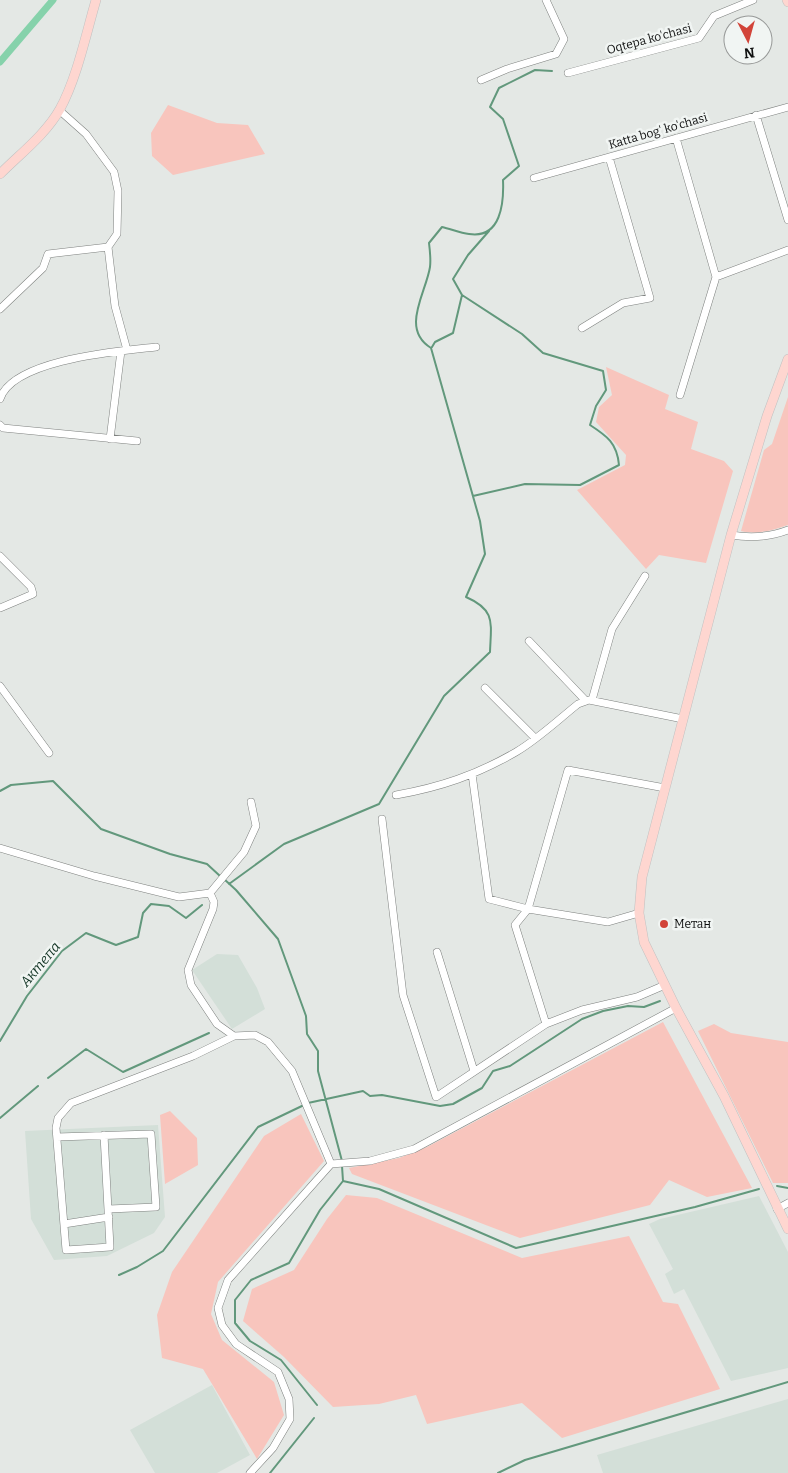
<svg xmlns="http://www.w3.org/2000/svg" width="788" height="1473" font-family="Bitter,serif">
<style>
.built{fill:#d3dfd8}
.green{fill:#f8c5bd}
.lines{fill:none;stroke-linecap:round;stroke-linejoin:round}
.stream{stroke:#62987c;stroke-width:2}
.canal{stroke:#86d2ab;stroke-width:7}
.minor-casing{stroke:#7e817f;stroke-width:8}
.major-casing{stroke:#c1c1c1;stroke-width:10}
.minor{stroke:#fff;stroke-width:7}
.major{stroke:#fed6d0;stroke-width:9}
.poi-dot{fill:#d24439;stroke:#f1f5f3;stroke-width:2}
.labels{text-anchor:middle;stroke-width:5;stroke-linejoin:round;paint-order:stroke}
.street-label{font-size:12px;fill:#0f1010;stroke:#f1f5f3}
.poi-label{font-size:12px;fill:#0f1010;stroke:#f1f5f3;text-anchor:start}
.water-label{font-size:14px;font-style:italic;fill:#103222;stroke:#f1f5f3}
</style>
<rect width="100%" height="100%" fill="#e4e8e5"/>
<path class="built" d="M217,954L238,955L257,988L265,1009L232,1029L192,970Z
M158,1125L165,1217L154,1233L107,1256L54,1260L31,1219L25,1131Z
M759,1196L788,1252V1368L731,1381L684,1289L674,1294L665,1274L673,1269L649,1224L660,1219Z
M212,1385L250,1455L217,1473H155L130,1430Z
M788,1399V1473H603L597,1455Z"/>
<path class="green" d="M168,105L217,123L248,125L265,154L173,175L152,156L151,133Z
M606,367L669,395L665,409L698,422L691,449L724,461L733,471L706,563L659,555L646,569L577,490L625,465L626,455L596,422L599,407L612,395Z
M788,397V525C774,530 757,535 741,531L764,450L772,444Z
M663,1022L752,1188L707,1197L669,1180L650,1205L520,1238L352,1174L349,1168L399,1158L427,1147Z
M714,1024L731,1033L788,1042V1183H773L698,1031Z
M170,1111L197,1138L198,1165L165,1184L160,1115Z
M301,1114L324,1161L218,1282L211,1314L222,1340L274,1382L284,1415L257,1459L203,1369L162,1358L157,1315L172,1272L264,1136Z
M346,1195L377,1198L522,1258L629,1236L663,1302L678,1304L720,1389L562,1438L522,1403L427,1424L416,1395L379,1404L333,1407L284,1357L243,1321L252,1289L294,1270L327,1219Z"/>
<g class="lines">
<path class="stream" d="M432,347L435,342L453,333L462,295
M473,496L525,484L580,485L619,465C617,443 607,436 590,425L596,406L606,390L603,371L543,353L522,334L462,295L453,279L468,255L489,231
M0,791L11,785L53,781L101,829L170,854L207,864L220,876
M224,879L236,890L278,939L306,1016L307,1034L318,1051V1071L342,1161
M229,884L284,844L379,804L444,696L490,652C491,623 496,610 466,597L485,554L480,521L431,348C400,329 426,293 430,267C431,259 430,251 429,243L442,227C451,229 460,233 469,234C501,239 504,203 503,180L519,166L503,119L490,107L499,88L535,70L552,71
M0,1041L27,996L62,951L86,933L116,945L138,937L143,913L151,904L169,906L186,918L202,905
M48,1078L86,1049L123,1072L209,1033
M308,1103L363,1091L370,1096L382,1095L440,1106L453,1104L482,1088L493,1071L510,1066L582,1019L603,1011L628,1006L644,1007L660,1001
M0,1118L38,1086
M342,1166L343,1181
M777,1186L788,1188
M119,1275L137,1267L163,1251L258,1127L304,1105
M317,1405L281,1360L250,1341L235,1323V1300L251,1280L289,1263L320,1210L343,1181L379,1189L516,1248L695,1207L759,1189
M270,1473L314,1418
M498,1473L525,1460L788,1382"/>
<path class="canal" d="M0,62L53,0"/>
<defs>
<path id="minor" d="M568,73L699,38L714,16L753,0
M481,80L507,69L556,54L564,39L546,0
M59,110L86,134L114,172L118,191L117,234L108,247L115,306L127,350
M756,115L788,220
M676,138L716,277L680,395
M534,178L788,107
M716,277L788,250
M0,309L43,268L48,254L108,247
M582,328L623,303L650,298L609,157
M0,399C13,359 121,351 156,347
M0,425L3,428L137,441
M110,439L121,351
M731,535C750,538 770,537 788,530
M0,556L31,587L33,594L0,608
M529,641L586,701
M0,686L49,753
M485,688L535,738
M592,700L612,629L645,576
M472,774L489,899L528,909L608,922L639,913
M396,795C441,787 476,775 516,752C538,739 558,720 578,704L589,700L683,719
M382,819L403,995L436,1097L546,1024L582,1010L637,997L665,985
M0,848L94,876L179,897L210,893L244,852L256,826L251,802
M210,893L214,902L213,909L188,970L191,985L217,1024L234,1036
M437,952L474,1071
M546,1024L515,925L528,909L568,770L665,788
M104,1135L110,1247L66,1250L56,1128L58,1118L71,1103L193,1056L234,1036L255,1035L268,1042L292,1071L331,1164
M57,1137L151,1134L156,1207L109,1209
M777,1209L788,1203
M64,1224L109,1217
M250,1473L273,1448L290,1419L289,1399L278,1372L236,1344L222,1325L218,1308L228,1280L331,1164L370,1161L414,1149L676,1008"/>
<path id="major" d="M787,0L788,2
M0,174C20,154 46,134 60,109C77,78 86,34 96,0
M788,359L767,416L731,535L642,877L639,913L644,942L676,1008L724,1096L788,1229"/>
</defs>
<use href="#minor" class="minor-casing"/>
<use href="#major" class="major-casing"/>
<use href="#minor" class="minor"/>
<use href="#major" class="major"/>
</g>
<circle class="poi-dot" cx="664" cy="924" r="5"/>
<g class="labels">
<g class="street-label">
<text transform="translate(649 39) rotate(-15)" y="4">Oqtepa ko'chasi</text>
<text transform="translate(658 131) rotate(-16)" y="4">Katta bog' ko'chasi</text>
</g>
<g class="poi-label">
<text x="674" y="928">Метан</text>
</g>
<g class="water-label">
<text transform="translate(40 964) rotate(-50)" y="5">Актепа</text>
</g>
</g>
<g transform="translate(748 40) rotate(174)"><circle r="24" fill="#f1f5f3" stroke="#979998"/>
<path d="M0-4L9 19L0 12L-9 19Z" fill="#d24439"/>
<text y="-8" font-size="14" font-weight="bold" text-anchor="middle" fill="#0f1010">N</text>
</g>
</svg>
